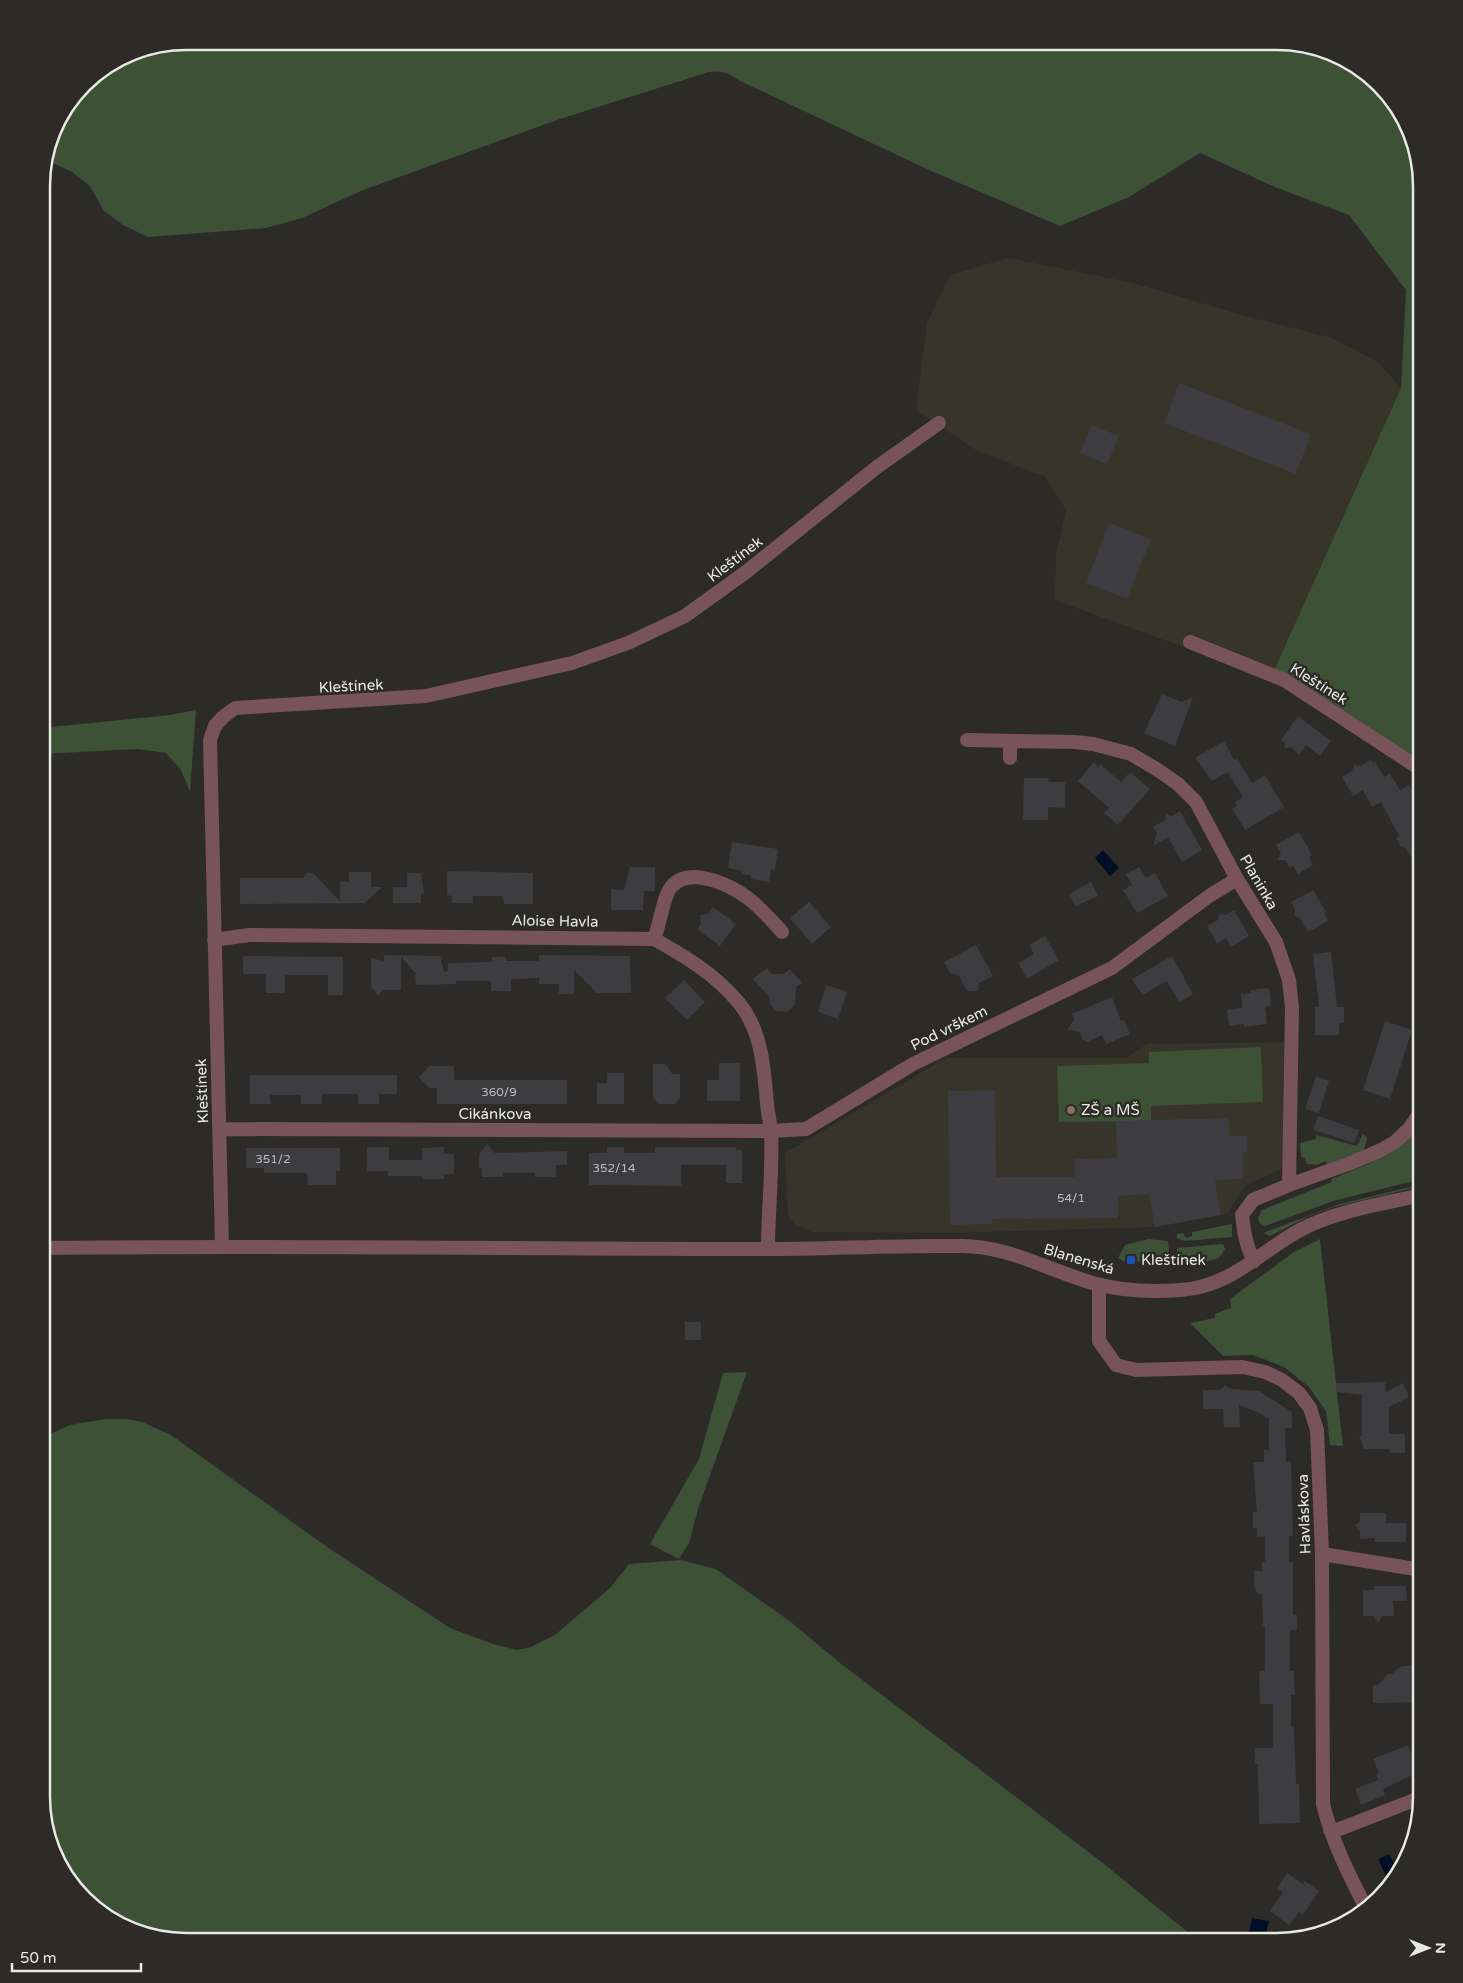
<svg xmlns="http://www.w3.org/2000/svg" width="1463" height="1983" font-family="'Varela Round',sans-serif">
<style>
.built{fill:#37342a}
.green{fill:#3c5136}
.water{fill:#000f27}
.building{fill:#3d3c40}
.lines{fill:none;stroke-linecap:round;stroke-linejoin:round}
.minor{stroke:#79535a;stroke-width:14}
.tertiary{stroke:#79535a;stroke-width:14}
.education-dot{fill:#8d6e63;stroke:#2c2b27;stroke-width:2}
.transit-dot{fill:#1a4fb4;stroke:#2c2b27;stroke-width:2}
.labels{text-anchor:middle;stroke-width:5;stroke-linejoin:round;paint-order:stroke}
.number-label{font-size:12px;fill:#bdbdbc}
.street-label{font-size:15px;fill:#e8e8e5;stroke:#2c2b27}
.poi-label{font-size:15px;fill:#e8e8e5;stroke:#2c2b27;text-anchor:start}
.rim{fill:none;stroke:#e8e8e5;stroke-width:2.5}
</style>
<rect width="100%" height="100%" fill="#2c2b27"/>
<path class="built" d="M1008,258L1133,283L1249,317L1332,338L1378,362L1401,388L1271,677L1164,640L1055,600L1056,556L1066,510L1045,477L976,450L916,410L927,323L950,275Z
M1284,1042L1283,1168L1245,1186L1227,1214L1155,1227L946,1233L812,1232L796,1225L788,1215L785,1153L946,1058H1126L1147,1044Z"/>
<path class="green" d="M186,41L1286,42L1349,61L1402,114L1422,186V767L1410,771L1271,677L1401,388L1406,290L1349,215L1275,187L1200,153L1129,197L1060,226L929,170L738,80C728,72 721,71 709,72L560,119L363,190L302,218L266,228L148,237L123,225L104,211L90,186L72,172L46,160L56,122L90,77L131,52Z
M196,710L190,792L181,770L166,753L139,749L41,754V728L170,715Z
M1261,1047L1263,1102L1151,1106V1121L1059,1122L1057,1066L1149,1063V1052Z
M1422,1122V1179L1333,1201L1265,1226L1259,1223L1258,1217L1262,1210L1332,1182L1331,1179L1368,1164L1401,1145Z
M1363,1134L1367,1138L1364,1150L1327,1165L1325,1161L1317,1165L1307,1164L1305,1158L1301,1157L1300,1143L1316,1139V1135L1357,1146Z
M1422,1184V1186L1334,1207L1307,1217L1270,1236L1263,1233L1340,1204Z
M1232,1224V1237L1185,1241L1177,1238V1234L1183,1233L1186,1238L1192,1236V1232Z
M1148,1239L1168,1241L1170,1261L1125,1262L1118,1258L1125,1245Z
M1320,1239L1343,1446L1330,1445L1326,1411L1308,1386L1284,1367L1253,1355L1223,1356L1190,1323L1215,1318V1314L1231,1308L1230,1299L1294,1252Z
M1223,1244L1225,1249L1219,1258L1208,1261L1176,1262L1177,1248Z
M747,1372L699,1506L689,1543L679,1559L650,1544L699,1459L723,1373Z
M105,1419H127L142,1422L171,1435L330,1549L450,1628L493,1644L517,1650L531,1647L555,1635L610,1588L629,1564L681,1560L716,1569L791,1622L840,1663L1099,1860L1200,1942L177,1941L114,1922L61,1869L41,1797V1438L70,1425Z"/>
<path class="water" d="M1103,850L1119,868L1110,876L1095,858Z
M1389,1854L1399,1873L1388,1880L1378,1859Z
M1252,1918L1269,1921L1264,1942H1247Z"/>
<path class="building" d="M1179,383L1311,434L1296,474L1164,423Z
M1091,425L1119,436L1107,464L1080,453Z
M1109,523L1151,539L1127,599L1086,583Z
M1162,694L1181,702L1193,697L1175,746L1144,733Z
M1298,716L1331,741L1320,756L1306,745L1299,754L1290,747L1285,748L1284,742L1281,740Z
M1224,741L1234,760L1237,758L1252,783L1265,775L1284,807L1245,830L1232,809L1237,806L1235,802L1243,797L1228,772L1212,781L1195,758Z
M1371,760L1372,763L1375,761L1384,777L1390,774L1400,790L1409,785L1422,809V876L1406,848L1401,847L1396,838L1399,836L1381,802L1372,807L1363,790L1353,796L1342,777L1352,771L1354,765L1360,766Z
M1094,762L1098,767L1100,764L1121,782L1130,772L1150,789L1118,825L1104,813L1109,808L1078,781Z
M1024,778H1049L1048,782H1065V808L1048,807V820H1023Z
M1180,811L1202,850L1182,862L1168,837L1153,846L1157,833L1153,827L1165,820L1166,814L1172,816Z
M1299,832L1312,855L1309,857L1313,865L1298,874L1293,866L1290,868L1285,860H1277L1281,853L1276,845Z
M732,842L778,849L775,870L771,869L769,882L751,879V875L742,874L743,871L728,868Z
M630,867H655V891H644L643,910H611V889L624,890Z
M1139,867L1146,878L1155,873L1168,896L1137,913L1123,890L1132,885L1126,874Z
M447,871L533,873V904H504L503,896H473V903H452V896L447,895Z
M349,872H371V887H382L365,903L240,904V878H303L307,873H313L340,901V881L349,882Z
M407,873H421L424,893L421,894V903H393V887H407Z
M1091,882L1098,896L1076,906L1069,894Z
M1313,890L1326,912L1324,913L1328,921L1308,932L1299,917L1294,916L1295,910L1291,902Z
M809,902L831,927L812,944L790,918Z
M713,907L736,924L720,946L697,929L701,923L700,915L708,914Z
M1234,910L1249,936L1231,947L1226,938L1217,944L1207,926L1218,920L1219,914L1226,915Z
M1045,936L1059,960L1027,979L1018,963L1034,954L1029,945Z
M976,945L993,976L979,983L978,991H971L966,990L959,975L950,973L944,962Z
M1331,952L1337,1007H1344V1023H1339V1035H1315V1007H1319L1313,954Z
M384,955L440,956L444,972L448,971V963L492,962V957H506V961H539V955L630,956L631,993H597L574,970V994H559V984H539V978L511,979V991H491V981H456V984L416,985L415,975H417L401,957V990H383L378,996L371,987V958L384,961Z
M243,956L343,957V995H328V975H285V993H266V974H243Z
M1172,956L1193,994L1179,1002L1167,981L1142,995L1132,979Z
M767,968L772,974H784L790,969L802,983L796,987L795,1005L787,1012L776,1011L770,1003V998L753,979Z
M684,980L705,1002L687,1020L665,998Z
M826,985L847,992L838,1019L818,1012Z
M1269,988L1271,1006L1265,1007L1267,1024L1244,1027V1024L1229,1026L1227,1010L1242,1008L1241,994L1251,993V990Z
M1112,997L1121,1021L1124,1020L1130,1034L1106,1044L1102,1035L1087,1042L1082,1039L1080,1032L1067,1030L1074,1020L1072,1014Z
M1385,1021L1412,1030L1390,1099L1363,1090Z
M719,1063H740V1101H707V1080H719Z
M653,1064H666L672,1074H680V1098L675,1104H659L653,1098Z
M429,1066H454V1080H567V1104H437V1088H429L419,1077Z
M607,1073H624V1104H597V1083H607Z
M250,1075H397V1094H379V1104H358V1094H322V1104H301V1095H270L271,1104H250Z
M1316,1076L1329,1081L1319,1113L1305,1109Z
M995,1090L996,1177H1075V1159L1117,1158L1116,1121L1229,1118L1230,1136H1247V1152H1243V1179L1215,1180L1221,1215L1155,1227L1149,1194L1118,1196V1218L1022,1219V1218L992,1219L993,1224L950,1225L948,1091Z
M1318,1116L1359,1130L1354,1143L1313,1130Z
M487,1144L495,1153L567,1151V1165H556V1177H535V1173H503V1177H482V1168H479V1154Z
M367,1147H389V1160H422V1148L444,1147V1154H454V1174H444V1179H422V1176H388V1171H367Z
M607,1147H624V1153H655V1147H736V1150H742V1183H726V1165H681V1186L589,1185V1153H607Z
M246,1148H340V1171H336V1185H308L307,1173H264V1168H246Z
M685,1322H701V1340H685Z
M1385,1382L1386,1392L1403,1383L1409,1397L1389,1407V1434H1405V1453H1389V1449H1363L1362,1441L1359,1438L1362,1435V1395L1336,1392V1383Z
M1225,1385L1230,1389L1259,1391L1292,1412V1428H1285L1286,1462L1291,1461L1293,1536H1289V1562H1293V1615H1297V1630H1290V1671H1294L1295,1695H1291V1727H1294L1296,1784H1299L1300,1823L1259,1824L1258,1764H1255V1748H1273V1704H1260L1259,1671H1265V1626H1263L1262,1595L1257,1593L1254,1586V1571H1262V1562H1265V1536L1257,1537V1528H1253V1512H1257L1253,1462H1264V1450H1269V1419L1259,1413L1239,1405L1240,1427H1224L1223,1409H1203V1390H1220Z
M1360,1513H1386V1523H1406V1542H1375V1538L1360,1539V1530L1355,1526L1360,1521Z
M1374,1586H1406L1407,1601H1393L1394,1616H1382L1378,1623L1374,1616H1363V1590H1374Z
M1403,1666H1418V1702L1373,1703V1685H1378L1388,1674H1392L1398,1668Z
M1408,1745L1419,1772L1383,1789L1385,1795L1361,1805L1355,1789L1378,1780L1376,1775L1379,1773L1373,1759Z
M1287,1873L1303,1884L1305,1881L1319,1891L1303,1915L1299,1912L1289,1925L1270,1911L1283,1892L1277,1888Z"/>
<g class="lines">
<path class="minor" d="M1190,642L1284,680L1422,770
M967,740L1075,742L1093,744L1131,754L1158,770L1178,784L1196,802L1237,879L1276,942L1289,980L1292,1007L1289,1185
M1010,741V758
M654,939C659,927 664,895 671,887C690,865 731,885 749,899C761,908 772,921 782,932
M214,940L249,935L654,939C686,957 715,974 739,1003C762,1031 764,1069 767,1104C768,1113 770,1122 771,1131C773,1170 768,1210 768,1249
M220,1129L771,1131L806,1129L913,1064L1112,968L1209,896L1237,879
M222,1246L210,740L215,726L223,717L235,708L426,696L572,663L628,643L685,616L746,572L877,467L939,423
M1254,1261C1246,1246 1244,1232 1242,1215L1253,1200L1289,1185L1348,1164L1379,1151L1395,1142L1409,1129L1422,1110
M1099,1285V1341L1116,1365L1136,1370L1242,1367L1265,1372L1282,1380L1299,1393L1310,1408L1317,1430L1322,1554L1323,1804C1332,1841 1348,1873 1365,1906
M1322,1554L1422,1570
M1330,1830H1337L1422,1797"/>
<path class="tertiary" d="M41,1248C282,1245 523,1249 763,1249C829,1249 896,1245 962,1246C1010,1246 1051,1272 1097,1284C1123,1291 1155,1292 1181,1290C1232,1286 1258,1253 1300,1230C1333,1212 1384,1203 1422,1195"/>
</g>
<circle class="education-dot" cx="1071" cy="1110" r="5"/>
<rect class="transit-dot" x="1126" y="1255" width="10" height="10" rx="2.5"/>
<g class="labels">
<g class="number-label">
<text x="499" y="1096">360/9</text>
<text x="273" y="1163">351/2</text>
<text x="614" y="1172">352/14</text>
<text x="1071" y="1202">54/1</text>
</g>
<g class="street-label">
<text transform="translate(735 559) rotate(-37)" y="5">Kleštínek</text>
<text transform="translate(1319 684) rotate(32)" y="5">Kleštínek</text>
<text transform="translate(351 686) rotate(-3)" y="5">Kleštínek</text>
<text transform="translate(1259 882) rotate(60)" y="5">Planinka</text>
<text transform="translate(555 921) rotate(1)" y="5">Aloise Havla</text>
<text transform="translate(949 1028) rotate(-26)" y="5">Pod vrškem</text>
<text transform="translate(202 1091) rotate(-92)" y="5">Kleštínek</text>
<text x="495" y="1119">Cikánkova</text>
<text transform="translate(1079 1259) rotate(17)" y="5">Blanenská</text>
<text transform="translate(1304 1514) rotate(-92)" y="5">Havláskova</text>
</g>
<g class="poi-label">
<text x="1081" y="1115">ZŠ a MŠ</text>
<text x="1141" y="1265">Kleštínek</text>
</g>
</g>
<path d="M0 0H1463V1983H0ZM186 50H1277A136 136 0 0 1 1413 186V1797A136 136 0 0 1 1277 1933H186A136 136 0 0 1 50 1797V186A136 136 0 0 1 186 50Z" fill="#2c2b27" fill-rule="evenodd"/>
<path class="rim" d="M186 50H1277A136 136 0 0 1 1413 186V1797A136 136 0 0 1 1277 1933H186A136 136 0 0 1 50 1797V186A136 136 0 0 1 186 50Z"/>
<g transform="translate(1428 1948) rotate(90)" stroke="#2c2b27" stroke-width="4" paint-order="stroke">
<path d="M0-4L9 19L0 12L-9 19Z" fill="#e8e8e5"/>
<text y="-8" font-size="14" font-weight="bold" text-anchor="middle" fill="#e8e8e5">N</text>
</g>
<path d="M12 1963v8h129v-8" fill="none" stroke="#e8e8e5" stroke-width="2.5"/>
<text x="20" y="1963" font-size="15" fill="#e8e8e5" stroke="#2c2b27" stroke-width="4" paint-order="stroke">50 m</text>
</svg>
